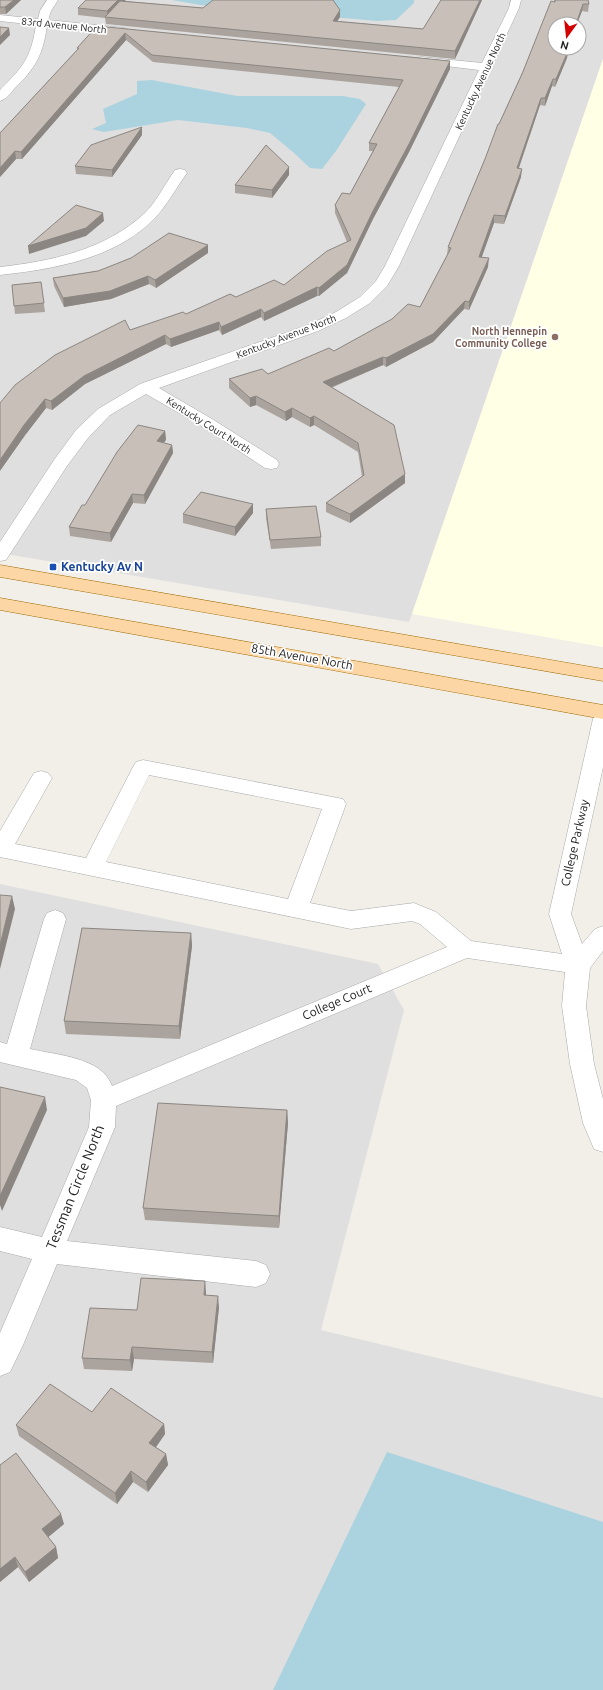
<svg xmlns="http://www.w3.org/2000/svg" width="603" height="1690" font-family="Ubuntu,sans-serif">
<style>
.residential{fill:#e0dfdf;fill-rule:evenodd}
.education{fill:#ffffe5}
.water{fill:#aad3df}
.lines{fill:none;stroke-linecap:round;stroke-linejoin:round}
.minor-casing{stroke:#a9a9a9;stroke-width:1}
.major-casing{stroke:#a06b00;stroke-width:1}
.minor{fill:#fff;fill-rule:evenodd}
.major{fill:#fcd6a4;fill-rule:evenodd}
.wall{fill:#aba49e}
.shaded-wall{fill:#8b8681}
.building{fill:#c7bfb8;stroke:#8b8681}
.education-dot{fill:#8d6e63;stroke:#fff;stroke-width:1.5}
.transit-dot{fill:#1a4fb4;stroke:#fff;stroke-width:1.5}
.labels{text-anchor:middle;stroke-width:3.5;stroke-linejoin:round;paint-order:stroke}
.far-street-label{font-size:10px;fill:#222;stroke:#fff}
.far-education-label{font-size:10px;font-weight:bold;fill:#785e54;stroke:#fff;text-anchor:end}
.transit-label{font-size:12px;font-weight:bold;fill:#164399;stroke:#fff;text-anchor:start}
.street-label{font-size:12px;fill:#222;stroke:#fff}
.near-street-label{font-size:14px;fill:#222;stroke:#fff}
</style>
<rect width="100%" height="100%" fill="#f2efe9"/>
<path class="residential" d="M0,0H603V59L409,622L0,553ZM555,24H579V48H555Z
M0,884L378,964L404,1010L321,1330L603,1398V1690H0Z"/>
<path class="education" d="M603,59V647L412,614Z"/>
<path class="water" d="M172,0H414V3L396,20L377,21L200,5Z
M152,80L237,96H343L360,99L366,104L336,151L322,169L310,168L294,153L270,133L247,128L178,120L104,132L92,129L106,123L103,109L137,94V81Z
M387,1452L603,1522V1690H273Z"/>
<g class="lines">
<defs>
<path id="minor" d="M47,0H58L51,11L48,20L124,28L128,29L130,31L128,33L124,34L47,26C43,55 35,69 14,89C10,94 6,99 0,101V90C23,67 31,58 36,25L0,21V15L38,19L40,11Z
M511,0H521L519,8L399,266L387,286L370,303L346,318L318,331L159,388L212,419L277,460L279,464L277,468L271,469L265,468L200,425L146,394L110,415L88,438L67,466L6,560L0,561V542L54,460L76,430L98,409L140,384L308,325L336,312L360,297L376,281L385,266L479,70L421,63L417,62L415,60L417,58L421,57L482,63L509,8Z
M180,169L185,170L187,173C176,188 167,205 155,218C115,259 54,269 0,275V267C52,261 105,250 145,213C157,201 165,184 175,170Z
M603,712V767L571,914L582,944L595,929L603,926V951L590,968L586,1006L594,1064L603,1099V1152L594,1149L583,1123L570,1064L562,1006L565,972L467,958L116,1106L115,1127L67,1241L256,1261L266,1265L270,1274L266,1283L256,1287L57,1264L23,1345L10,1372L0,1376V1333L32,1259L0,1251V1227L42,1237L89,1127L91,1100L87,1088L76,1080L0,1062V1042L7,1044L44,919L47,913L55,910L63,913L66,919L30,1049C56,1055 102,1057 112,1086L447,947L420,924L412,921L351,929L0,857V831L34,773L41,771L48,773L52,778L15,844L86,858L133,767L136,762L143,760L343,799L346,804L310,903L351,911L414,903L436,912L471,941L562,954L549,914L593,719L596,714ZM149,775L322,809L288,899L106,862Z"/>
<path id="major" d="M0,565L603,669V681L0,577Z
M0,598L603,705V719L0,610Z"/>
</defs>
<use href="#minor" class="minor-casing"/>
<use href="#major" class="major-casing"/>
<use href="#minor" class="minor"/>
<use href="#major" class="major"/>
</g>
<path class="wall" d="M0,0H21L6,14H0Z
M482,0L455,59L106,24L105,18L78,15V8L125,1L203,8L340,17L337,21L423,29Z
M554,0H588L589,4L588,12L582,11L577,24H555V48H569L568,51L567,58L555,87L552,86L545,106L540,105L519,168L521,177L504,224L494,223L481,257L488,267L469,310L464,309L433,342L386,367L383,365L331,388L405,483L350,523L326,512V503L362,477L358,452L314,425L310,427L292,417L286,421L256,405L250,407L229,388V379L268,374L334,351L420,307L447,255L448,247L485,159L499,124L554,2Z
M97,26L450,61V69L409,152L373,219L347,273L319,296H317L264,321L261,317L222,335L219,330L171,347L166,344L85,384L52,410L46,408L26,434L0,403L130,330L186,314L236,297L284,285L347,242L335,213V205L350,194L373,151H369V143L399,87L153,62L126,40L22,159H16L0,177V133L77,50V48Z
M142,127V135L112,177L76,174L75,166Z
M289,175L272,198L235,193V185Z
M208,253L156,288L149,284L111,299L64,307L54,286L53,278Z
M41,282L45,312L15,314L12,285Z
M165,431L166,440L163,443L172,445L173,453L145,504L133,503L111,542L70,536L69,527Z
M266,509L321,537V546L271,549L266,518Z
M253,513L235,536L183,523V514Z
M191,933L192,946L180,1039L66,1034L64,1021Z
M287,1110L288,1123L279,1228L145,1220L143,1208Z
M206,1292V1295L219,1307L213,1363L134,1359L132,1371L84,1369L82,1358L137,1310Z
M92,1412L164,1424L165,1434L156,1447L166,1454L168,1465L148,1492L133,1482L117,1504L19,1436L16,1425Z
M0,1465L64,1524L48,1537L56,1547L58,1558L29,1582L18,1567L0,1582Z"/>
<path class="shaded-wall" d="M14,0H21L6,14L5,7Z
M118,0H126L108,18L107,11Z
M480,0H482L455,59V51Z
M583,4L582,11L577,24H576Z
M340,10V17L333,28V21Z
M9,28L10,35L0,45V37Z
M125,33L126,40L22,159L21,152Z
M568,51L567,58L555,87L556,79Z
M450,61V69L409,152L373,219L347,273L319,296V288L373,211Z
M553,79L552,86L545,106V98Z
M541,98L540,105L516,176L517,168Z
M142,127V135L112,177V170Z
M15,151L16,159L0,177V168Z
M289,167V175L272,198V190Z
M522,169L521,177L504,224L505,216Z
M103,213L104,221L86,236L29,254L28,246Z
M494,215V223L479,265V257Z
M208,245V253L156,288L155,280Z
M489,258L488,267L469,310V302Z
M148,276L149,284L111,299L64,307L63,298Z
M317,287V296L264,321V313Z
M465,301L464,309L433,342L386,367V358Z
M261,309V317L222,335L221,327Z
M219,322V330L171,347L170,339Z
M165,335L166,344L85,384L52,410L51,401L84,376Z
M383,357V365L322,391L323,382Z
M256,396V405L250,407V398Z
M45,399L46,408L26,434L0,471V460L24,425Z
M292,408V417L286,421L285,412Z
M314,416V425L310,427V418Z
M165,431L166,440L158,450L157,441Z
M172,445L173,453L145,504L144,495Z
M405,474V483L350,523V514Z
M132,494L133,503L111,542L110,533Z
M253,504V513L235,536V527Z
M12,896L15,909L0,969V945Z
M191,933L192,946L180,1039L179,1026Z
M45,1097L47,1110L2,1211L0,1205V1196Z
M287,1110L288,1123L279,1228V1216Z
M205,1281L206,1292L205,1306L204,1295Z
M218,1296L219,1307L213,1363L212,1352Z
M132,1347L134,1359L132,1371L130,1360Z
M164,1424L165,1434L151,1454L149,1443Z
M166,1454L168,1465L148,1492L146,1482Z
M131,1471L133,1482L117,1504L115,1493Z
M61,1514L64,1524L46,1539L42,1529Z
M56,1547L58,1558L29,1582L25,1572Z
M15,1557L18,1567L0,1582V1569Z"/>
<path class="building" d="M0,0H14L5,7H0Z
M86,0H118L107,11L78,8Z
M213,0H333L340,10L333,21L423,29L441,0H480L455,51L105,17L120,1L203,8Z
M555,0H588L589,4H583L576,24H555V48H567L566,50L568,51L556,79H553L545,98H541L517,168L522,169L505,216L494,215L479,257L489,258L469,302L465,301L433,334L386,358L383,357L323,382L394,425L405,474L350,514L326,503L364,475L358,443L314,416L310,418L292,408L285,412L256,396L250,398L229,379L262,369L268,374L329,348L334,351L392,319L408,304L420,307L451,248L448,247L485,159L498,124H499L522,74L551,1L555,2Z
M97,26L450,61L409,144L373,211L347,265L319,288L317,287L264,313L261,309L221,327L219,322L170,339L165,335L84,376L51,401L45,399L24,425L0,460V403L15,385L55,355L125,320L130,330L183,312L186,314L230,294L236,297L274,280L284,285L327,251L351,240L335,205L342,193L350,194L377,144L369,143L403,80L152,55L125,33L21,152L15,151L0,168V133L79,48H77Z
M0,27L9,28L0,37Z
M142,127L112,170L75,166L91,145Z
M266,145L289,167L272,190L235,185Z
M76,205L103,213L86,228L28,246Z
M169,233L208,245L155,280L148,276L110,291L63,298L53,278L98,271L131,258Z
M41,282L44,303L14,306L12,285Z
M138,425L165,431L157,441L172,445L144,495L132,494L110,533L69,527L82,505H85L117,452Z
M201,492L253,504L235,527L183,514Z
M316,506L321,537L270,540L266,509Z
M0,895L12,896L0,945Z
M82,928L191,933L179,1026L64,1021Z
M0,1087L45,1097L0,1196Z
M158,1103L287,1110L279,1216L143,1208Z
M141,1278L205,1281L204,1295L218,1296L212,1352L132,1347L130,1360L82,1358L90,1308L137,1310Z
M50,1384L92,1412L111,1388L164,1424L149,1443L166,1454L146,1482L131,1471L115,1493L16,1425Z
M16,1453L61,1514L42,1529L56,1547L25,1572L15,1557L0,1569V1465Z"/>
<circle class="education-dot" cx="555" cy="337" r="4"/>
<rect class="transit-dot" x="49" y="563" width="8" height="8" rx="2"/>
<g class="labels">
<g class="far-street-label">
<text transform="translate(64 25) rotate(6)" y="4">83rd Avenue North</text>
<text transform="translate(480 81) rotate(-65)" y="4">Kentucky Avenue North</text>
<text transform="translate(286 336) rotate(-21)" y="4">Kentucky Avenue North</text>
<text transform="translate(209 425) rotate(32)" y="4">Kentucky Court North</text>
</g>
<g class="far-education-label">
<text x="547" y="335">North Hennepin<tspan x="547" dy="12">Community College</tspan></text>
</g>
<g class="transit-label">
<text x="61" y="571">Kentucky Av N</text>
</g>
<g class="street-label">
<text transform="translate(302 657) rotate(10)" y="4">85th Avenue North</text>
<text transform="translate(575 843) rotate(-77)" y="4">College Parkway</text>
<text transform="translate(337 1002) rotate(-23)" y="4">College Court</text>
</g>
<g class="near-street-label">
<text transform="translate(75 1187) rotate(-68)" y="5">Tessman Circle North</text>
</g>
</g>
<g transform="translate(567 36) rotate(195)"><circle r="19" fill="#ffffff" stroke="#a7a7a7"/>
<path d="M0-3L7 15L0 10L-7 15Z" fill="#d40000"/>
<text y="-6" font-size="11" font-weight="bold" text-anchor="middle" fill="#222222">N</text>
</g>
</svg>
